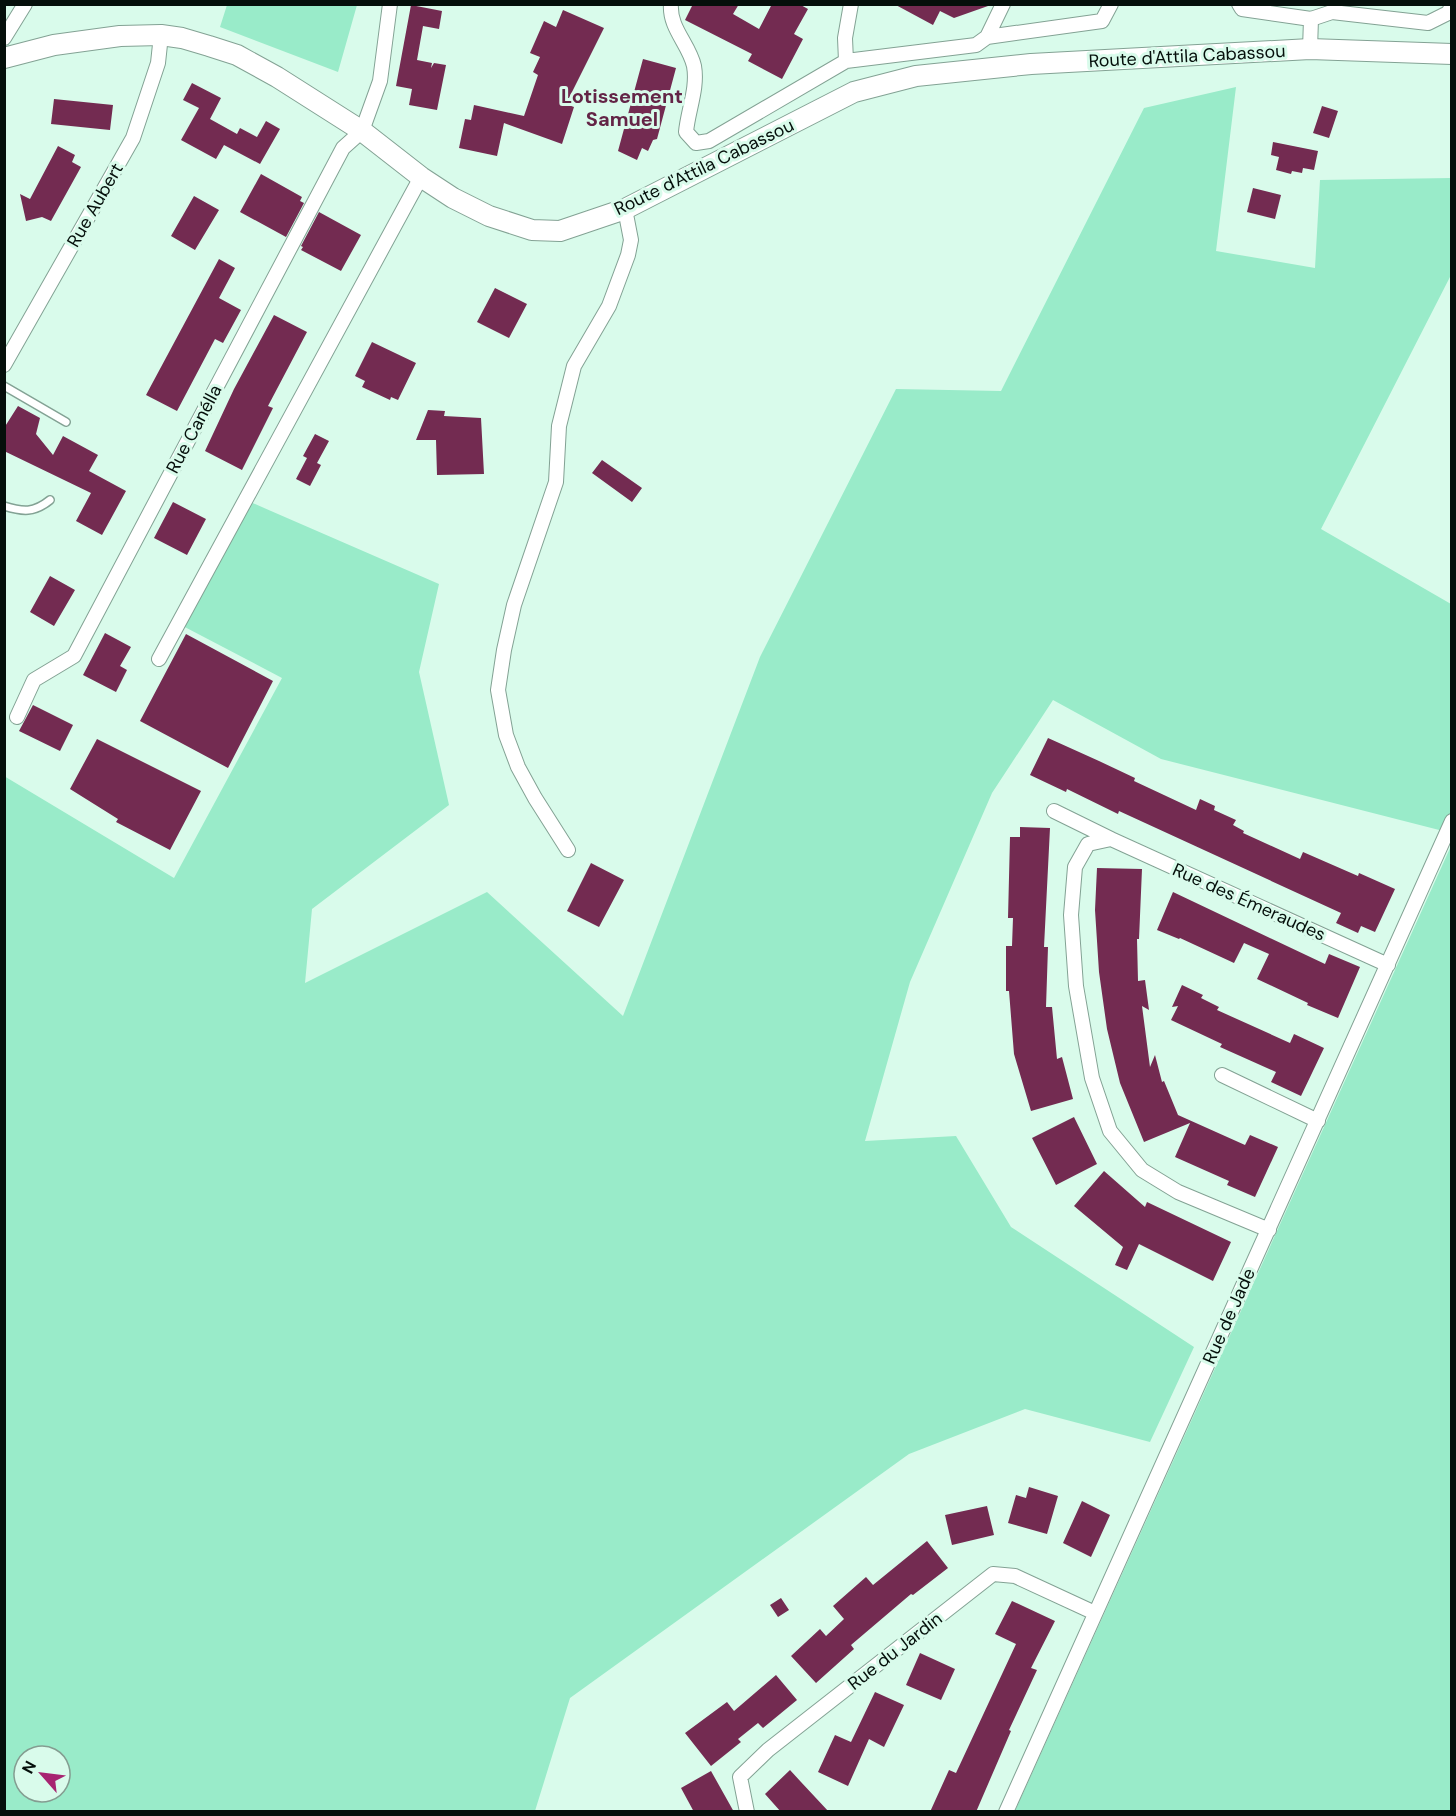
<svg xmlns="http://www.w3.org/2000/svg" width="1456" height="1816" font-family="'DM Sans',sans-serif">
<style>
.green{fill:#99ebc9;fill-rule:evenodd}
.building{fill:#732b51}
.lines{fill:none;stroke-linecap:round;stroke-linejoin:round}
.lane-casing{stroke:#83a294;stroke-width:10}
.street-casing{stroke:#83a294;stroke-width:16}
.secondary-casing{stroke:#83a294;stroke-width:22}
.lane{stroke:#fff;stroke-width:7}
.street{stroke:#fff;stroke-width:14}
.secondary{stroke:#fff;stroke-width:20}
.labels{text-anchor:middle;stroke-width:6;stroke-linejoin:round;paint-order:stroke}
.street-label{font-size:18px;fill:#050f0b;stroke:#d9fbeb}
.neighbourhood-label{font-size:20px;font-weight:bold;fill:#632446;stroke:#d9fbeb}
</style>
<rect width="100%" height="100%" fill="#d9fbeb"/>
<path class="green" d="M227,5V4L357,5L338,72L220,27Z
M1236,87L1216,251L1315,268L1320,180L1451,178V275L1321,529L1451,604V833L1161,759L1053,700L992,793L910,982L865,1141L956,1136L1011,1227L1194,1347L1150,1442L1025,1409L909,1454L570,1698L535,1811H5L4,776L174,878L282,678L179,624L248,501L439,584L419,672L449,805L312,909L305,983L487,892L623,1016L760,657L896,389L1001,391L1144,108ZM24,1756H60V1792H24Z
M1451,846V1809L1450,1812L1015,1811Z"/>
<path class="building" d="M693,4H739L733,14L759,29L772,4H799L808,9L794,34L803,39L782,79L748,61L752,54L685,20Z
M894,4H987L988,6L954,18L940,11L933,25Z
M411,5L442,11L439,29L423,26L417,60L432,63L431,68L434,63L446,65L437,110L409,105L412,89L396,86Z
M563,10L604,28L566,104L574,107L562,144L504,123L497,156L459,148L465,119L471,120L474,105L524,116L538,75L533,72L540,57L530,53L544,21L556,27Z
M643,59L676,68L657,139L653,140L648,151L642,148L637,160L618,151Z
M192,83L221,98L210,119L237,134L240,128L257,137L266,121L280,129L260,164L224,145L216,159L181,140L199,108L183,100Z
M54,99L113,105L110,130L51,124Z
M1322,106L1338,111L1329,138L1313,133Z
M1273,142L1318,151L1314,170L1303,168L1302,173L1292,171L1291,174L1276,170L1279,157L1271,155Z
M58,146L75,155L72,162L81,167L51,221L42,217L26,221L20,194L30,199Z
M261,174L302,197L300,201L304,203L286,237L240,212Z
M1253,188L1281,195L1275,219L1247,212Z
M194,196L219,210L195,250L171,236Z
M319,212L361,235L341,271L301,250L303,247L301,246Z
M219,259L235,268L219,298L241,310L223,343L215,339L177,411L146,395Z
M495,288L527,304L509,338L477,322Z
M274,315L307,332L268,406L273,408L242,470L205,451L234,389Z
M372,342L416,363L398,400L391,397L390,400L362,387L365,381L355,376Z
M18,406L40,418L36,434L53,455L63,436L98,455L89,471L126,491L102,535L76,521L91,493L4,451V428Z
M428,410L445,411L444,416L481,418L484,474L437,475L436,440H416Z
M315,434L329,441L317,463L321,465L310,486L296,479L307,458L303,456Z
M602,460L642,488L632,502L592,473Z
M173,502L206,519L187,555L154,538Z
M50,576L75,590L54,626L30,612Z
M105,633L131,647L120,666L127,670L116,692L83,675Z
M186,634L273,681L228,768L140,721Z
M33,705L73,725L60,751L19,731Z
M1048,738L1099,761L1135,778L1134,781L1196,810L1200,799L1215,806L1214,810L1236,820L1233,825L1244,831L1243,833L1300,859L1303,852L1358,876L1359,873L1395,889L1375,932L1361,926L1358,933L1336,923L1341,913L1119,811L1118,814L1067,789L1066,792L1030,775Z
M97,739L201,791L170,850L116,822L118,819L70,789Z
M1020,827L1050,828L1044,947H1048L1046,1007H1052L1057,1059L1062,1057L1073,1099L1031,1111L1014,1054L1009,991H1006V946H1012L1013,918H1008L1010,837H1020Z
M591,863L624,880L599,927L567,911Z
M1097,868L1142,869L1139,939H1137L1138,981L1145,980L1149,1010L1142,1006L1150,1067L1155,1055L1162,1082L1164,1081L1178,1115L1245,1145L1250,1135L1278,1147L1255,1197L1227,1185L1229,1181L1175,1157L1190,1123L1144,1142L1120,1083L1107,1029L1099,972L1095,910Z
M1173,892L1325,964L1329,954L1360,967L1338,1018L1307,1005L1308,1003L1257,979L1269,954L1244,943L1234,963L1180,938L1179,939L1157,930Z
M1182,985L1203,995L1201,998L1219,1007L1217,1010L1290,1043L1294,1034L1324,1048L1301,1096L1271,1082L1276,1072L1220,1047L1222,1044L1171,1020L1178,1006L1172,1007Z
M1074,1117L1097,1164L1056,1185L1032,1138Z
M1104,1171L1145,1207L1147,1202L1231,1242L1213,1281L1139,1244L1127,1270L1115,1265L1123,1247L1074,1206Z
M1029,1487L1058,1496L1047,1534L1008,1523L1016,1495L1026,1498Z
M1082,1501L1110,1515L1091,1557L1063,1543Z
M987,1506L994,1535L952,1545L945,1515Z
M927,1541L948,1568L913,1595L911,1594L851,1645L854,1649L816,1683L791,1656L820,1629L826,1636L844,1619L833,1606L866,1577L873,1585Z
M781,1598L789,1610L778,1617L770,1605Z
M1012,1601L1055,1621L1031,1668L1037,1670L1009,1730L1011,1731L976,1812H930L949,1770L956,1773L1016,1644L995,1634Z
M920,1653L955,1669L941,1700L906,1685Z
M776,1675L797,1700L763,1728L758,1723L738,1739L741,1742L711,1766L685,1733L727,1702L734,1711Z
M875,1692L904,1705L884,1747L869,1739L848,1786L818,1772L835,1735L851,1742Z
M790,1770L801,1782L829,1812H781L765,1794Z
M711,1771L734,1812H694L681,1788Z"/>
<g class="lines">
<defs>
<path id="lane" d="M4,386L66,422
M4,506C23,512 34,513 50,500"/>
<path id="street" d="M671,4C669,28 689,44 694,66C698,88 688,110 686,132L696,143L709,141L846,61L976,45L987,37L1003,4
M1239,4L1242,9L1311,19L1332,12L1428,23L1448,13L1452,6
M987,37L1102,21L1111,4
M4,38L25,4
M1310,49L1311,19
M846,61L845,38L851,4
M4,365L133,138L158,63L161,35
M159,659L421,177
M17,717L34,680L74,656L343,148L362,131L380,81L390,4
M1054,811L1111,839
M568,850L535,798L518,767L506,735L498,690L504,650L514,605L556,482L559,426L574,366L609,306L628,255L631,240L625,209
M1222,1075L1318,1121
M1269,1230L1178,1192L1142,1170L1110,1131L1092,1078L1076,986L1071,915L1075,867L1088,844L1111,839L1388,965
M747,1812L740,1777L768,1750L993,1574L1015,1576L1095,1613
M1006,1812L1452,821"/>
<path id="secondary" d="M4,58L54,45L120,36L161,35L182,38L209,46L237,55L277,77L362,131L421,177L453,198L489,216L532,230L560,231L625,209L854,92L916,76L1031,64L1310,49L1452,54"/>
</defs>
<use href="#lane" class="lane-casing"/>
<use href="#street" class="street-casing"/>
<use href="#secondary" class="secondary-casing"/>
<use href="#lane" class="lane"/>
<use href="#street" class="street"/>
<use href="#secondary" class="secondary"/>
</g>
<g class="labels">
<g class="street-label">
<text transform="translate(1187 56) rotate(-3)" y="6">Route d'Attila Cabassou</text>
<text transform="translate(704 167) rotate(-26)" y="6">Route d'Attila Cabassou</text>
<text transform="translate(95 205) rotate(-60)" y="6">Rue Aubert</text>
<text transform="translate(194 429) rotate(-62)" y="6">Rue Canélla</text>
<text transform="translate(1249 902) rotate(24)" y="6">Rue des Émeraudes</text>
<text transform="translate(1229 1316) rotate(-66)" y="6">Rue de Jade</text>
<text transform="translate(895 1651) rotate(-38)" y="6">Rue du Jardin</text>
</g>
<g class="neighbourhood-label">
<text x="622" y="103">Lotissement<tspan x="622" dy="23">Samuel</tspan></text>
</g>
</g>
<rect width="1456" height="1816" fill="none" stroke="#050f0b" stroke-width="12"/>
<g transform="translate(42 1774) rotate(298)"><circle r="28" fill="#d9fbeb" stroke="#849d91" stroke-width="1.5"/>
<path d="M0-4.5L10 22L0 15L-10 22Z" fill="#a72471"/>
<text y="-9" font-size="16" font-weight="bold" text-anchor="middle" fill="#050f0b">N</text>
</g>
</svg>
